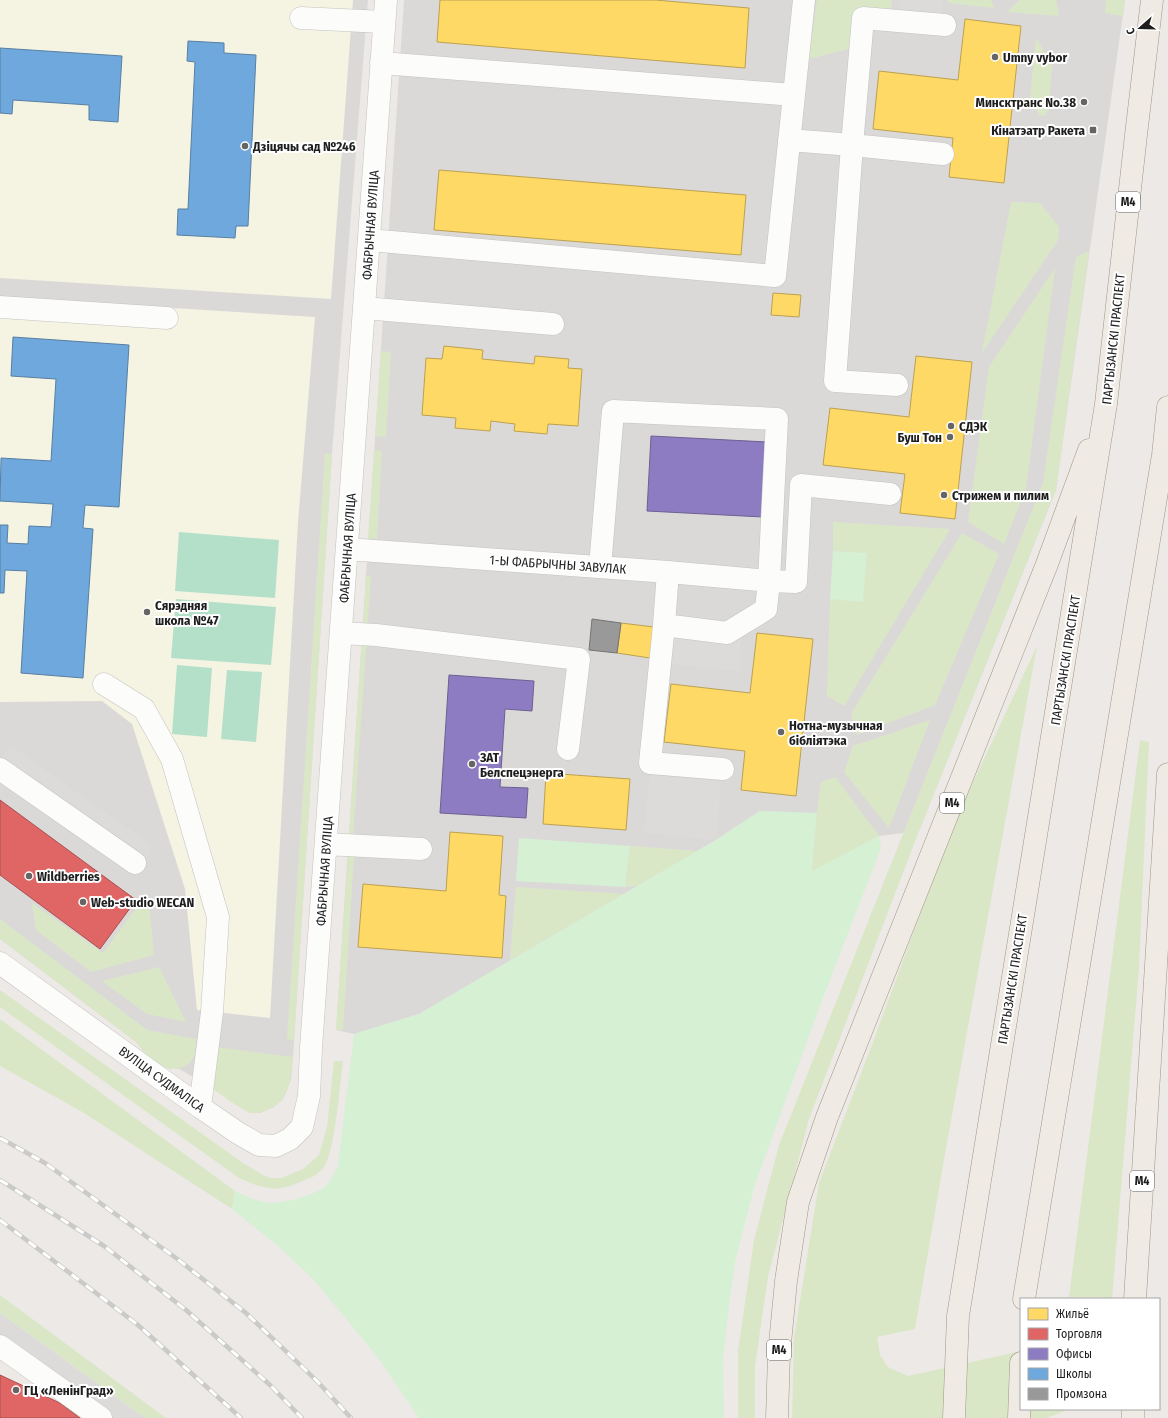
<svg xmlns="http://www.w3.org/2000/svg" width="1168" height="1418" font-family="'Fira Sans Condensed',sans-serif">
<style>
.residential{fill:#dbd9d8}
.education{fill:#f5f3e2}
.grass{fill:#dae7c7}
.park{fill:#d6f0d4}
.pitch{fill:#b4e0ca}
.parking{fill:#dcdbda}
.homes{fill:#ffd966;stroke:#bca150}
.shops{fill:#e06666;stroke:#a65050}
.offices{fill:#8e7cc3;stroke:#6c6092}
.schools{fill:#6fa8dc;stroke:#577fa3}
.industry{fill:#999;stroke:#747474}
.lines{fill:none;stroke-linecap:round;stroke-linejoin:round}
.minor-casing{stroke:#c3c2c1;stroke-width:23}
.major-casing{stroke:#a19585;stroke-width:23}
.minor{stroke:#fcfcfb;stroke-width:22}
.major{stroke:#efeae4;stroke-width:22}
.rail-casing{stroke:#cacac9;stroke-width:4.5}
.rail{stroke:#fff;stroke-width:3;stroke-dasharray:9;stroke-linecap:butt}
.poi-dot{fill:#666564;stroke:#fff;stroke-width:1.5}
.labels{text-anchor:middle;stroke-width:4;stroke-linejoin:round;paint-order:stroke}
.shield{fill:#fff;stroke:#626262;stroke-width:1}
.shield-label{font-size:12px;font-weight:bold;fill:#1e1e1e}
.poi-label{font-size:13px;font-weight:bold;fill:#1e1e1e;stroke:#fff;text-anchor:start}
.street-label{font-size:13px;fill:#1e1e1e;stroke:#fff}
</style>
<rect width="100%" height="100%" fill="#ece9e6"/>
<path class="residential" d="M0,0H368L332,454L293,1057L291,1080L283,1099L274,1107L260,1113H250L212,1088L179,1069H170L161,1065L143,1051L136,1042L0,939Z
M404,0H1125L1056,490L919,831L879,836L812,872L760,811L716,840L419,1014L354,1034L336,1030Z"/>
<path class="education" d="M0,0H353L331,299L0,278Z
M0,297L315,317L298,522L270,1018L197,1010L185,889L132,724L102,701L0,702Z"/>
<path class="grass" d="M817,0H892L890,12L853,48L809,59Z
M948,0H991L994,8L949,3Z
M1020,0H1056L1059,16L1007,12Z
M1106,0H1125L1123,16L1105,13Z
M1036,38L1052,65L1049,106L1046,115L1040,116L1030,98Z
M1011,202L1040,203L1059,227L1058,240L982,353Z
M1089,251L1056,490L919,831L809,1119L768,1277L755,1366V1418H738V1351L754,1240L779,1145L1043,483L1076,257Z
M1055,268L1026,488L1004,544L968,522L989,367Z
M381,351L391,352L386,437L375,436Z
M374,450L382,451L377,539L368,538Z
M325,453L332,454L294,1040H287Z
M833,522L950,529L844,706L827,696L830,599L863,601L867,553L833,551Z
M962,533L999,554L935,705L857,735L851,714Z
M366,576H371L367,631H363Z
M362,636H367L353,836H349Z
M1037,646L943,1165L915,1329L877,1337L880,1355L888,1367L908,1376L1021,1351V1409H1069L1047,1418H792L794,1338L819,1183L873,1042L953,825Z
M930,720L889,828L844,772L853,746Z
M1140,740L1149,742L1139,968L1112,1299H1102V1297H1069Z
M835,777L879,836L812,872L817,813L821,782Z
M630,846L698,851L637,886L625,887Z
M348,855H354L343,1030H336Z
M516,887L624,894L510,960Z
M143,899L149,905L154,955L91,972L36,930L32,903L103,953Z
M0,919L147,1030L196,1039C195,1044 196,1050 195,1054C193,1059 189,1064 185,1066C166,1077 146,1055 136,1042L0,939Z
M159,967L186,1022L147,1014L102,981Z
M0,990L243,1163L263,1175L271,1178H281L303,1169L319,1155L327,1127L334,1061H343C340,1083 335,1152 324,1167C317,1176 308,1179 298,1183C275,1193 261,1188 239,1178L0,1007Z
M0,1019L235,1191L232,1209L84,1113L0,1066Z
M216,1047L293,1057C291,1077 290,1101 269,1109C263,1112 257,1114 251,1113C245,1112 218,1093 212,1088Z
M0,1295L166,1418H145L0,1313Z"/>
<path class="park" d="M833,551L867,553L863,602L830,599Z
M760,811L817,813L812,871L879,836L881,848L822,1000L755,1184L735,1262L729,1305L723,1359L724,1418H419L376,1355L313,1279L278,1246L232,1209L235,1191C247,1197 258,1202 271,1203C285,1203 317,1195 327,1185C331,1180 335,1172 338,1166L354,1034L419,1014L716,840Z
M519,838L630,846L625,887L516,881Z"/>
<path class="pitch" d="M179,532L279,540L275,598L175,591Z
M176,599L276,607L271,665L171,658Z
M177,665L212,668L207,737L172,734Z
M227,670L262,672L256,742L221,739Z"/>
<path class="parking" d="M900,0H943L940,19L898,14Z
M670,632L741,639L739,671L667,664Z
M10,745L153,846L136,877L0,779V761Z
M650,775L721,782L716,840L644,833Z
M0,1313L145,1418H90L0,1352Z"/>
<path class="homes" d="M440,0H655L749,8L745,68L437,42Z
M965,19L1021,26L1004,183L949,177L953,138L873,129L879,71L958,80Z
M439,170L746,195L741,255L434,230Z
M773,293L801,295L799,317L771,315Z
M444,346L483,350L482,359L534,364L535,356L569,359L568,368L582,369L578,426L548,424L547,434L514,431L515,424L491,421L490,431L455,428L456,418L422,415L426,358L442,359Z
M916,356L972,362L955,519L900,513L905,474L823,465L830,408L909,417Z
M621,623L654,627L650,658L617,653Z
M757,633L813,639L796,796L741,790L745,751L664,742L671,684L750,693Z
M546,773L630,779L626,830L543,824Z
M450,832L503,836L499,895L506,896L502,958L358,947L363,884L446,891Z"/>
<path class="shops" d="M0,800L136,900L100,949L0,875Z
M0,1375L60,1403L80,1418H0Z"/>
<path class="offices" d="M651,436L767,442L763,517L647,511Z
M449,675L534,681L532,711L505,709L500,787L528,788L526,818L440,813Z"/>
<path class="schools" d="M188,41L224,43V53L256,55L248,226H236L235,238L177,235L178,209H188L195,62L187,61Z
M0,48L122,56L118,122L89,120V105L13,100L12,114L0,113Z
M13,337L129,345L119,507L85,505L83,528L93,529L83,678L21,673L27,571L5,570L4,593H0V525H8L7,543L28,544L29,526L51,527L53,504L0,501L1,458L51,461L56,379L11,376Z"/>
<path class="industry" d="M592,619L621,623L617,653L589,650Z"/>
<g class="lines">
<defs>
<path id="minor" d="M301,18L384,22
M381,63L794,95
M789,140L852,145L863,18L945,25
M369,240L775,276L804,0
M0,307L167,318
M364,308L553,324
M897,385L835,381L852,145L943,154
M347,549L668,572L769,581L796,582L801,485L890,494
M600,567L613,411L777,419L769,581L766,609L727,633L664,625L650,763L723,769
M664,625L668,572
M341,633L376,635L579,659L568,749
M104,684L144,709L172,759L218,917L212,1012L200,1107
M0,769L135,863
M326,844L421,849
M0,963L200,1107L238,1133L259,1145L276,1146L290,1139L302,1127L309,1096L311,1048L386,0
M0,1346L101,1418"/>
<path id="major" d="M1024,1299L1163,455L1168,407
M1135,1299L1168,774
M1133,1409V1418
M777,1418L779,1354L786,1281L798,1202L827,1117L1047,564L1089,450
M954,1418L958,1316L1106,404L1136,135L1152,0
M1019,1418L1021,1363"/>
</defs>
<use href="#minor" class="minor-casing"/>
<use href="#major" class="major-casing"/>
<use href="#minor" class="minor"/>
<use href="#major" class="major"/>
<defs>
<path id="rail" d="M0,1138L45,1163L176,1258L246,1313L317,1381L351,1418
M0,1180L104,1246L186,1310L270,1385L302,1418
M0,1220L138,1325L241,1418"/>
</defs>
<use href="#rail" class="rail-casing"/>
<use href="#rail" class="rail"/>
</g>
<g class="poi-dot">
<circle cx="995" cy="57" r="4"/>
<circle cx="1084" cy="102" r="4"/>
<rect x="1089" y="126" width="8" height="8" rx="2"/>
<circle cx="245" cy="146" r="4"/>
<circle cx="951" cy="426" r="4"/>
<circle cx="950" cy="437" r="4"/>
<circle cx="944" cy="495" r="4"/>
<circle cx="147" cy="612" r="4"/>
<circle cx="781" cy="732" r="4"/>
<circle cx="472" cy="764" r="4"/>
<circle cx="29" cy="876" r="4"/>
<circle cx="83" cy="902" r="4"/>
<circle cx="16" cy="1390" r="4"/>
</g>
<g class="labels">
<g class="shield">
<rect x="1116" y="192" width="24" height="20" rx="3"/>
<rect x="940" y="793" width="24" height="20" rx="3"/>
<rect x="1130" y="1171" width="24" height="20" rx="3"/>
<rect x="767" y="1340" width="24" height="20" rx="3"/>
</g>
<g class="shield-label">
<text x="1128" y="206">М4</text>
<text x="952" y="807">М4</text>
<text x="1142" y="1185">М4</text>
<text x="779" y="1354">М4</text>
</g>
<g class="poi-label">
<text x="1003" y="62">Umny vybor</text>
<text x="1076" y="107" text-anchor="end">Минсктранс No.38</text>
<text x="1085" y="135" text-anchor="end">Кінатэатр Ракета</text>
<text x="253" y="151">Дзіцячы сад №246</text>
<text x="959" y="431">СДЭК</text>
<text x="942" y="442" text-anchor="end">Буш Тон</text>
<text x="952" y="500">Стрижем и пилим</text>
<text x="155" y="610">Сярэдняя<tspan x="155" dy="15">школа №47</tspan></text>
<text x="789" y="730">Нотна-музычная<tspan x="789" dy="15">бібліятэка</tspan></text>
<text x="480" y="762">ЗАТ<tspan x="480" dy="15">Белспецэнерга</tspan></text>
<text x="37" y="881">Wildberries</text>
<text x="91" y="907">Web-studio WECAN</text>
<text x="24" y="1395">ГЦ «ЛенінГрад»</text>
</g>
<g class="street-label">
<text transform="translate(370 225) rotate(-86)" y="5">ФАБРЫЧНАЯ ВУЛІЦА</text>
<text transform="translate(1113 339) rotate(-84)" y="5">ПАРТЫЗАНСКІ ПРАСПЕКТ</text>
<text transform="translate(347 548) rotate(-86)" y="5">ФАБРЫЧНАЯ ВУЛІЦА</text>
<text transform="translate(558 564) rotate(4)" y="5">1-Ы ФАБРЫЧНЫ ЗАВУЛАК</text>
<text transform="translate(1065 660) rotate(-81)" y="5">ПАРТЫЗАНСКІ ПРАСПЕКТ</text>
<text transform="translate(324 871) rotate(-86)" y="5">ФАБРЫЧНАЯ ВУЛІЦА</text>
<text transform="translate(1012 979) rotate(-81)" y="5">ПАРТЫЗАНСКІ ПРАСПЕКТ</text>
<text transform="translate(162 1079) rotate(36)" y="5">ВУЛІЦА СУДМАЛІСА</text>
</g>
</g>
<rect x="1020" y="1298" width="140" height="112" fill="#ffffff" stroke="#a5a5a5"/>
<rect x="1028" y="1308" width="20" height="12" fill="#ffd966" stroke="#a5a5a5"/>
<text x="1056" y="1318" font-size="12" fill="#1e1e1e">Жильё</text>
<rect x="1028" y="1328" width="20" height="12" fill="#e06666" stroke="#a5a5a5"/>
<text x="1056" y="1338" font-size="12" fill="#1e1e1e">Торговля</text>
<rect x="1028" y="1348" width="20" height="12" fill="#8e7cc3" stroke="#a5a5a5"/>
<text x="1056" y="1358" font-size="12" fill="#1e1e1e">Офисы</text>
<rect x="1028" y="1368" width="20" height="12" fill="#6fa8dc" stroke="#a5a5a5"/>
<text x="1056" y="1378" font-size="12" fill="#1e1e1e">Школы</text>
<rect x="1028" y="1388" width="20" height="12" fill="#999999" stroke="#a5a5a5"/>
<text x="1056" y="1398" font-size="12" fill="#1e1e1e">Промзона</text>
<g transform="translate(1140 28) rotate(250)" stroke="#ffffff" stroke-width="3" paint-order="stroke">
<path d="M0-3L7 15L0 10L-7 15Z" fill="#1e1e1e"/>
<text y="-6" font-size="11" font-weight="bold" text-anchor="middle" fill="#1e1e1e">С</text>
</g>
</svg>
